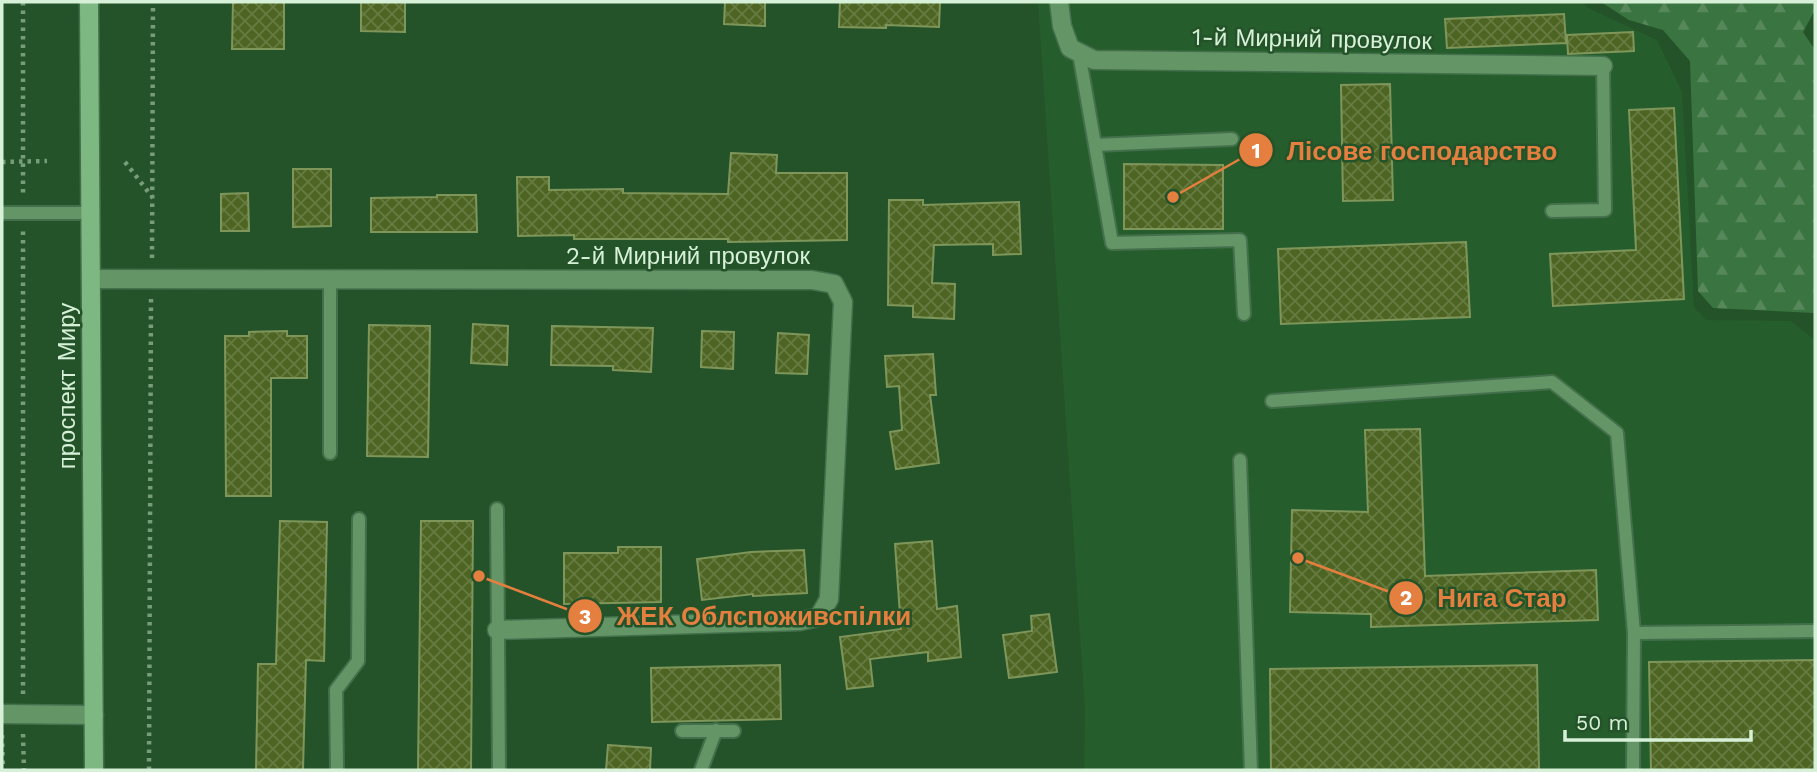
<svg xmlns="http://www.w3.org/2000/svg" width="1817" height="772" font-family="'Work Sans',sans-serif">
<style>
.built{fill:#265d2d}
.forest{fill:url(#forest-firs)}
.building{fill:url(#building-cross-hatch);stroke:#7f965b;stroke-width:2}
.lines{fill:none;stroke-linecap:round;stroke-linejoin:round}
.lane-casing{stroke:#43704b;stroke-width:16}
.street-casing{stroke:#43704b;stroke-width:21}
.primary-casing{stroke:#43704b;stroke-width:21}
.path{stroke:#779c7a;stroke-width:4.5;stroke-dasharray:3.5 5;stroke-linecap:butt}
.lane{stroke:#649567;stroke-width:12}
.street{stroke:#649567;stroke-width:18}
.primary{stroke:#7db781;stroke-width:18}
.labels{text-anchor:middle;stroke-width:5;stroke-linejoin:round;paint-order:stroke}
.street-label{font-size:24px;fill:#d7f1d8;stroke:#245329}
.leader{fill:none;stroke:#e47f3f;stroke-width:2.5}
.callout-dot{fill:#e47f3f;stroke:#245329;stroke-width:2.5}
.mark-label{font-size:21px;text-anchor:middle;font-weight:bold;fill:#fff}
.callout-label{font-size:26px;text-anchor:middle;font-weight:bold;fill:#e47f3f;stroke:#245329;stroke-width:5;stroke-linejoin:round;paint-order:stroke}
</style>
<defs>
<pattern id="forest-firs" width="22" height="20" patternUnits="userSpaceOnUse" patternTransform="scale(1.75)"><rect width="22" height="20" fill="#3a7440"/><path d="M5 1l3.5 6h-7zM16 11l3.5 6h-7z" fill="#56885b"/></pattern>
<pattern id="building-cross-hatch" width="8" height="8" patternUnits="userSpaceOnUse" patternTransform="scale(1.75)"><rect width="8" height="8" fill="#4d6423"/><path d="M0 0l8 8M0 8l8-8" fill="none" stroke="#667b42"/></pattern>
</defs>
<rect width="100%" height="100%" fill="#245329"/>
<path class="built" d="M1038,2H1582L1588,8L1657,40L1682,92L1694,307L1706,320L1791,321L1815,340V770H1084L1085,709Z"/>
<path class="forest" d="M1601,2H1815V10L1803,32L1815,50V313L1713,308L1698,291L1690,61L1663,30L1629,20Z"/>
<path class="building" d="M233,2H284V49H232Z
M361,2H405V32L361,31Z
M725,2H765V26L724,24Z
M840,2H940L939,27L886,25V28L839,27Z
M1564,14L1566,43L1447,48L1445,19Z
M1633,32L1634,51L1568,54L1567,35Z
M1390,84L1393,200L1343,201L1341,85Z
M1674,108L1684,299L1553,306L1550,254L1636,250L1629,110Z
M731,153L777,155L776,173H847V240L728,242V239H574V235L518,236L517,177H549V190L623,189V193L728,194Z
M1124,164L1223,165V229H1124Z
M293,169H331V226L293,227Z
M248,193L249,231H221V194Z
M437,195H476L477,232H371V198L437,197Z
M889,200H923V205L1019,202L1021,254L993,255V244L934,245L932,283L955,284L954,319L913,317V306L888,305Z
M1466,242L1470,317L1281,324L1278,249Z
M473,324L508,326L507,365L471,363Z
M369,325L430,326L428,457L367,456Z
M552,326L653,328L651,372L613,370V366L551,365Z
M287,331V336H307V378H271V496H226L225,336H249V332Z
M702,331L734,332L733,369L701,367Z
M778,333L809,335L807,374L776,373Z
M933,354L936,395H930L939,463L896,469L890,432L902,430L899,386L887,387L885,356Z
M1420,429L1425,576L1596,570L1598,620L1371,627V614L1290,612L1292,510L1368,512L1365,430Z
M280,521L327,522L324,661L306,660L303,770H256L258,664H276Z
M421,521H473L471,770H418Z
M932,541L937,609L957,606L961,657L928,661V652L870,659L873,686L847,689L840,637L901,629L895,544Z
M618,547H661V602L564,604V553H618Z
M804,550L807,593L753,596V594L702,600L697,559L751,552Z
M1049,614L1057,672L1009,678L1003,635L1032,631L1031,616Z
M1815,660V770H1651L1649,662Z
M780,665L781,719L652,722L651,668Z
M1537,665L1539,770H1271L1270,669Z
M608,745L651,748L650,770H606Z"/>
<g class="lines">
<defs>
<path id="lane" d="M1079,53L1112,243L1240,240L1244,314
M1095,145L1232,139
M1552,211L1605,210L1603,66
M2,213H91
M330,280V453
M1272,401L1552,382L1617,433L1634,633
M1240,460L1251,770
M497,509L499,770
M682,731H734
M337,770L336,690L358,661L359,519
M701,770L716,730
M1633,770L1634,633L1815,631"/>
<path id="street" d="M1059,2L1062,26L1070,48L1094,60L1603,66
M91,279L812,280L834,284L843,302L829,599L819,617L800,621L497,630
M2,714L94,715"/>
<path id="primary" d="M89,2L94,770"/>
</defs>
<use href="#lane" class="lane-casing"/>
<use href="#street" class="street-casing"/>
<use href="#primary" class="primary-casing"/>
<path class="path" d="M23,2V197
M2,162L47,161
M125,162L153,198
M152,258L153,2
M23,694V230
M23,734L24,770
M2,735L3,770
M149,770L151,299"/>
<use href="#lane" class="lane"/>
<use href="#street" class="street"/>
<use href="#primary" class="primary"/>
</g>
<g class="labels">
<g class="street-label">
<text transform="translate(1312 39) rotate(1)" y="8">1-й Мирний провулок</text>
<text x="688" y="264">2-й Мирний провулок</text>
<text transform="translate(67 386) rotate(-90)" y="8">проспект Миру</text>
</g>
</g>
<path class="leader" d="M1173 197L1256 150M1298 558L1406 598M479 576L585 616"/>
<g class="callout-dot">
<circle cx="1173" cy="197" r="7"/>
<circle cx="1298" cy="558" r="7"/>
<circle cx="479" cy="576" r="7"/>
<circle cx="1256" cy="150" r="18"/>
<circle cx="1406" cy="598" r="18"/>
<circle cx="585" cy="616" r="18"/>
</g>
<g class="mark-label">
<text x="1256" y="158">1</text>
<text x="1406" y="605">2</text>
<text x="585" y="624">3</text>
</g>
<g class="callout-label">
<text x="1422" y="160">Лісове господарство</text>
<text x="1502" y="607">Нига Стар</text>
<text x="764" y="625">ЖЕК Облспоживспілки</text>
</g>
<rect width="1817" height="772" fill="none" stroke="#d7f1d8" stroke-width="7"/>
<path d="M1565 730v10h186v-10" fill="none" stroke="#d7f1d8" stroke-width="3.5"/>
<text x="1576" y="730" font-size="21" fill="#d7f1d8" stroke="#245329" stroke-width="5" paint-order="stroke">50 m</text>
</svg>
